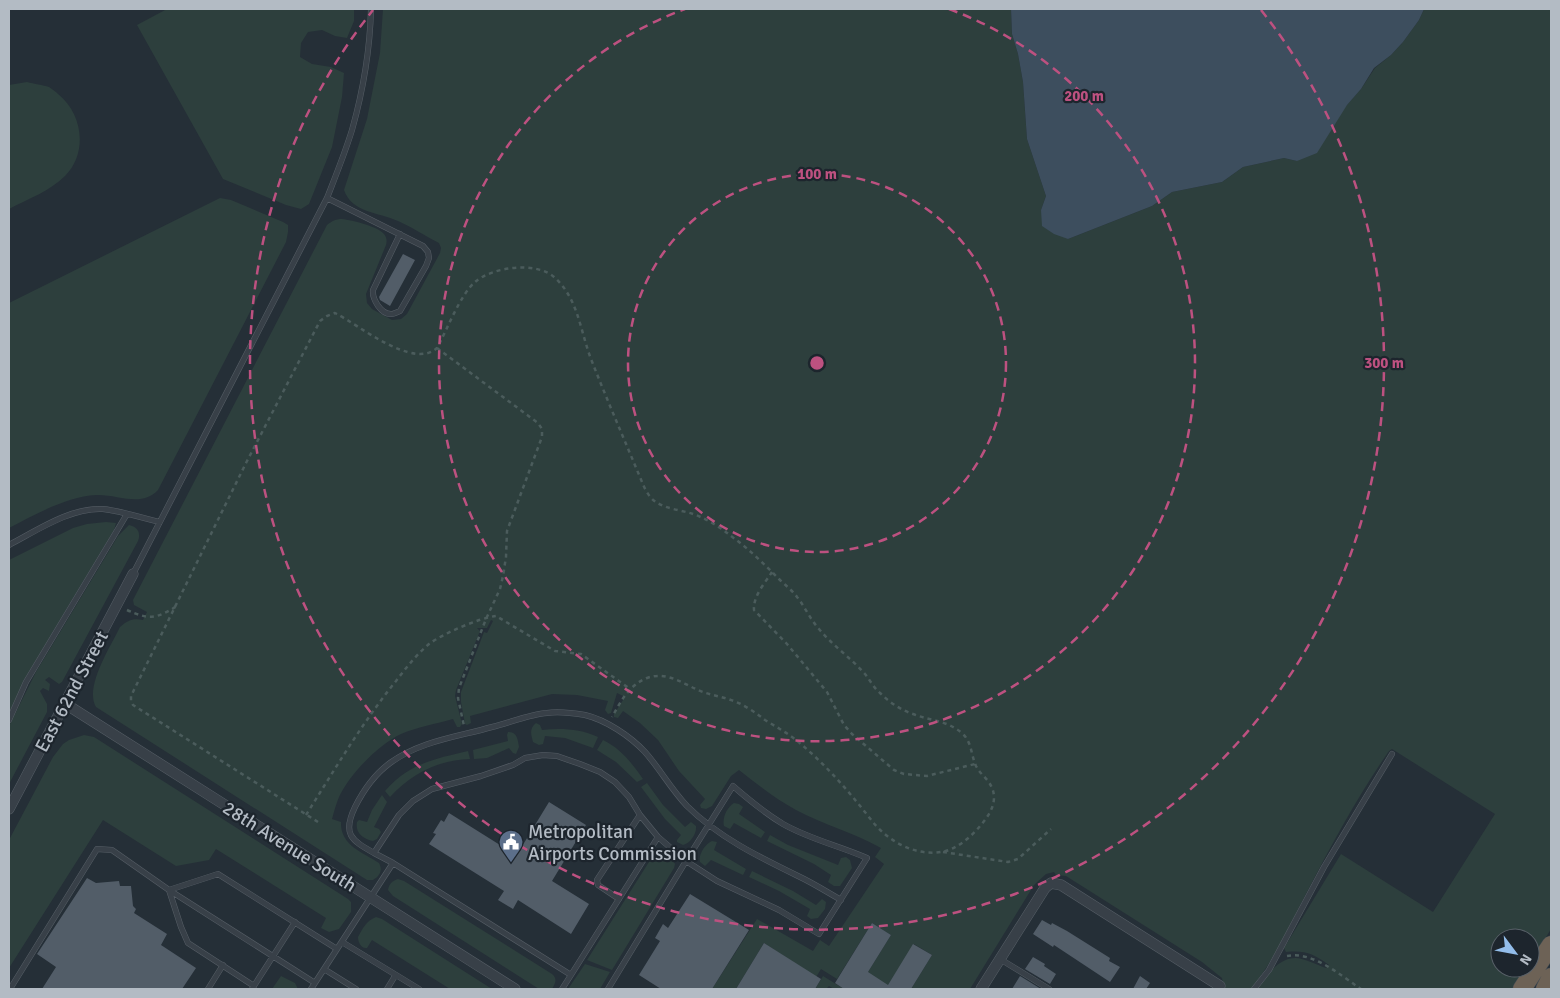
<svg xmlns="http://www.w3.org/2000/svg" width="1560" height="998" font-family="Signika,sans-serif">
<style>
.green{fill:#2d3f3d}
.water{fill:#3d4e5e}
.building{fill:#525d68}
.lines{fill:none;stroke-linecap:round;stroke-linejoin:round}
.service-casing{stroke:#565e66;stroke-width:6}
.minor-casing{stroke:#565e66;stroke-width:11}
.motorway-casing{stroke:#434b53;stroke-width:19}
.path{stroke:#4b5c5c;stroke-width:2.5;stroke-dasharray:4 4;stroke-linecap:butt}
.service{stroke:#384048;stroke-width:5}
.minor{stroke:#384048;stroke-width:10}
.motorway{stroke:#6d6256;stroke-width:18}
.ring{fill:none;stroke:#bd5180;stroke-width:2.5;stroke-dasharray:9 6}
.labels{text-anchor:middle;stroke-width:4.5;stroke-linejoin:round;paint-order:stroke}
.street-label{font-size:19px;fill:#b3bbc4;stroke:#1d252d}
.poi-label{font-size:19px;fill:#b3bbc4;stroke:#1d252d;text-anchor:start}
.centre{fill:#bd5180;stroke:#1d252d;stroke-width:2.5}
.ring-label{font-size:15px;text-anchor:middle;font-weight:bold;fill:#bd5180;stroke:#1d252d;stroke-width:4.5;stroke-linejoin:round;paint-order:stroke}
</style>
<rect width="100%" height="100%" fill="#252f37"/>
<path class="green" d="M167,9H354V21L347,38L335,36L322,30L308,32L301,43L300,57L312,64L331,67L344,73L342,97L332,147L309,204L301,209L286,205L223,179L137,25Z
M383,9H1011L1012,34L1018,54L1023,82L1027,139L1046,196L1041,210L1068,239L1152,206L1172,192L1222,182L1243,167L1284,158L1297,161L1361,89L1375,68L1391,55L1403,42L1419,20L1424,9H1551V929L1530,963V938H1500V968H1527L1513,989H1258C1267,976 1277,958 1296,958C1306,959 1317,965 1326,968L1329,965C1314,954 1305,950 1286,952L1284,948L1341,854L1433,912L1495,814L1392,749L1389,751C1359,794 1333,842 1308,890C1290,924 1275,959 1251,989H1224L1222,978L1202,962L1066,876L1056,875L1054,872L1046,874L1034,885L970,989H911L932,955L914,944L886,989H878L882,981L867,986L872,989H861L858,988L891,935L872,923L837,979L821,969L809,989H796L807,971L764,943L736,989H712L757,919L813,951L820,940L829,946L884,864L875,857L881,848C853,832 824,825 796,810C775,799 757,784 739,770L731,776L712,806L706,809L701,808L700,805L705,799L679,771L658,740L640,723L623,711L618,718L614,717V714L625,697L617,693L611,713L608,714L605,710L608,701L577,695L552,694L470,716L471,723L467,725L465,724L461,702V692L484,632L487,633L493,621L491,620L487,628H477L480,631L456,690L455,696L462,724L460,727H457L453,719C436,724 417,727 401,734C379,744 349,775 339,797C336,804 334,812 332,819L341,822C340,845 362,852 379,863C383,870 380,876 373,880H367L96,707C84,687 111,646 120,627C128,620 133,618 143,620L147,612L134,605L133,600L327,225C332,221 336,219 342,219C352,220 379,227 384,234C387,238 387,241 386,245L366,294L367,303L372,309L392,320L401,319L407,314L440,253L441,248L439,243C425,236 412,227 398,221C378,212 352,213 344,190L367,119L380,53Z
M27,82C34,84 43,85 49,87C52,89 56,92 58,94C83,114 88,153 65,176C50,191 28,199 9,209V85Z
M220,198L231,200L283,222L288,225V232L286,242L158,490C141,508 118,494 96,495C68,496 34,515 9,528V303Z
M106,522L116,523L114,530L24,680L9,714V560L73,528L87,524Z
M129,525C138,527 141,533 138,541L62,682L59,684L49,677L45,680L50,684L49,691L43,688L40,691L47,704V712L9,784V726L36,672L118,536Z
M536,723L540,725L542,730C562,728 580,729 598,737L593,748L565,738L545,736L543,744L539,745L533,742C531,734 529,729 536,723Z
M508,732C517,731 518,740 519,747L516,754L513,753L509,748L487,758L474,759L473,750L508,741L507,735Z
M84,735L94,737L348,899L351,902V912L339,929L329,932L321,928L326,918L216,849L209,860L176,866L103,820L9,968V840L53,757L63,744L69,740Z
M603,740C620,748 632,763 643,779L637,782L616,762L597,750Z
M468,751L470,759C438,760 411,774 390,797L385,791C408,764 434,759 468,751Z
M647,783L663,805L685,827L691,822L696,826C697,833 691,843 683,845L677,842V840L681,835L665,819L641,787Z
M382,795L387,802L374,827L379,829L381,832L377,839L373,841C363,839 355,833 357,822L359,820L367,822L372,810Z
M734,803L739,804L743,807L739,814L765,832L761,838L734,823L730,829L724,826C722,818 727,807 734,803Z
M770,835L788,845L838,865L841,858L846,857L850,860L852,868L840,886H834L828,882L831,875L814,864L767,841Z
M712,841L717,842L714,850L746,869L743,875L711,860L705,866L700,862C698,855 705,844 712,841Z
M658,851H662L672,858L675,864L674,868L612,970L587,960L654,854Z
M752,871L793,891L816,905L822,899L826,902L825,909L818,918L811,919L807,916L810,909L779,891L749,877Z
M398,879L404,881L552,974C558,979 555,984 552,989H539L393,896L388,890C389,884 392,881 398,879Z
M376,917L382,919L492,989H450L372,940L367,948C361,949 358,942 358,937C363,928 366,921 376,917Z
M585,964L610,972L600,989H568Z
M281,976L295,983L298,989H272Z
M823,976L844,989H834L829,986L826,989H815Z"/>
<path class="water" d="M1011,9H1424L1419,20L1403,42L1391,55L1374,68L1361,89L1347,105L1317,153L1297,161L1284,158L1243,167L1222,182L1172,192L1152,206L1068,239L1054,234L1042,226L1041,210L1046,196L1027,139L1023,82L1018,54L1012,34Z"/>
<path class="building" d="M403,254L415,260L390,306L380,300L379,297Z
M549,802L586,825L552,881L589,904L571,934L518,900L513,909L498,900L504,891L429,844L436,834L433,833L441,820L444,822L449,813L513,853L517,846L521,848Z
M87,878L96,883L119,881L120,886H131L133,906L136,909L134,913L167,934L161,945L196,968L182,989H42L56,967L37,954Z
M690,894L749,930L712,989H661L639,975L660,941L655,938L663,924L668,928Z
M1042,920L1051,925L1052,923L1067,931L1110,958L1109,961L1120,967L1110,982L1054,945L1053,947L1033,934Z
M872,923L891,935L868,972L888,985L913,944L932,955L911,989H844L835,983Z
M764,943L821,979L815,989H736Z
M1033,957L1045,964L1044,966L1056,974L1050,984L1025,969Z
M1020,976L1041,989H1012Z
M1140,976L1150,983L1146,989H1133Z"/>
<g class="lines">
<defs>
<path id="service" d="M327,198L423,246L428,252L429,258L426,266L400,311C400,311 393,314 392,314C381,315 372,299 373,290L400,234
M9,545C36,531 71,507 103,509C122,511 141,518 160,522
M133,574L327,198C336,175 345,153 352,130C363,91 370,49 371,9
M9,720L26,682L127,514
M374,853C351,840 342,834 355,807C363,791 375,774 390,763C420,741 457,737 492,727C509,723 530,714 547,713C559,711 573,713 585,715C606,720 630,736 645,752C660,769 671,789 687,806C718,837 759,857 798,876C813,883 827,892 841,900
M169,890L315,983
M169,890L181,927L188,943L254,986
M619,899L598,885L597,880L640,815
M342,942L419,989
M1000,959L1049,989
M324,969L356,989
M10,989L97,849L112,850L169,890L218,874L337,949
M208,989L223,965
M252,989L295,922
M311,989L393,863L374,853L399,815L413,801L432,789L481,776L513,765L525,758L543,755L557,756L580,764L600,772L615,782L629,797L640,815L658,837L571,975L393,863
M387,989L395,976
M562,989L571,975
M608,989L686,861L733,786C749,800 765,813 783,824C809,839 840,846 867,858L819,934L779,910L717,881L686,861L658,837
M1254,989L1269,970L1324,867L1392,754"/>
<path id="minor" d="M64,703L515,989
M9,809L133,574
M981,989L1045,888L1051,883L1061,885L1220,986L1218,989"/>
<path id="motorway" d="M1522,989L1551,945
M1545,989L1551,977"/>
</defs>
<use href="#service" class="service-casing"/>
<use href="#minor" class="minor-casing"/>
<use href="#motorway" class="motorway-casing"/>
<path class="path" d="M437,348L538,423L542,429V437L507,531L506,557L503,576L500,589L486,619L459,688L458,698L464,726
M772,572C765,583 753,596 754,610L787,644L827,692L844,725L852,734L894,770L904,774L927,776L975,764
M127,610C149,620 156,619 177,606
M306,815C335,769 362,723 396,681C406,668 416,655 429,644C442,634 479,618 496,616L555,651L581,654L630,689
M318,822L133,705L131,701V696L246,463L320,321L327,316L335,313C359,325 413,370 437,348C447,330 460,295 475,282C492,267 536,261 554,277C578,298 580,330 591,359C607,400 625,441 642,482C645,489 649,498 656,502C666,509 681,510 693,514C707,519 720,527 731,536C749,549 764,564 779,579C785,585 792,590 797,597C805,607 810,619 819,629C833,646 851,658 865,674C870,680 873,687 880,693C889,702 901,710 913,714C931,721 947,720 963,734C972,743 971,755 976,766C979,772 984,776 988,781C1000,797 992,812 981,825C971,837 956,850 941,852C914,856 888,841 872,821C851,794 828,767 802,745C791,735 778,728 765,720C755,712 743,704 731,700C720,696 709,695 698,690C682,683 666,671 647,678C629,685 621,701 612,717
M943,852L1008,862L1018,859L1051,829
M1287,956C1313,951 1340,975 1361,989"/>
<use href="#service" class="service"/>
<use href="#minor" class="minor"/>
<use href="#motorway" class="motorway"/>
</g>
<g class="ring">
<circle cx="817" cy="363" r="189"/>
<path d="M949 9A378 378 0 1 1 685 9"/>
<path d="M1261 10A567 567 0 1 1 373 10"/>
</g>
<defs>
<symbol id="civic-pin" viewBox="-11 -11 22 30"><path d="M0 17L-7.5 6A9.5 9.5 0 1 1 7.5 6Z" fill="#5c6f8a" stroke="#1d252d"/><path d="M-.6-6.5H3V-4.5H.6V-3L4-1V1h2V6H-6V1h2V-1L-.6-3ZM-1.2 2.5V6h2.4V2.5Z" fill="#fff"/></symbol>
</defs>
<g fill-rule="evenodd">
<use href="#civic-pin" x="497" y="828" width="28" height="38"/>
</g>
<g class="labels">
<g class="street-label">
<text transform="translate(71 691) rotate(-62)" y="7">East 62nd Street</text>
<text transform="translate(290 846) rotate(32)" y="7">28th Avenue South</text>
</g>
<g class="poi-label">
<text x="528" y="838">Metropolitan<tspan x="528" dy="22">Airports Commission</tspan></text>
</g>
</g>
<circle cx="817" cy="363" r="8" class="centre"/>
<g class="ring-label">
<text x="1084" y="101">200 m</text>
<text x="817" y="179">100 m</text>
<text x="1384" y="368">300 m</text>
</g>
<rect width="1560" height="998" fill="none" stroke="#b3bbc4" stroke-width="20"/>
<g transform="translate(1515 953) rotate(122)"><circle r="24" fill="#1d252d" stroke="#596169"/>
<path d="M0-4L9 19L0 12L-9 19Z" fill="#93bdea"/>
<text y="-8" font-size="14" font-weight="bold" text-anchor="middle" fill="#b3bbc4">N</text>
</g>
</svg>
